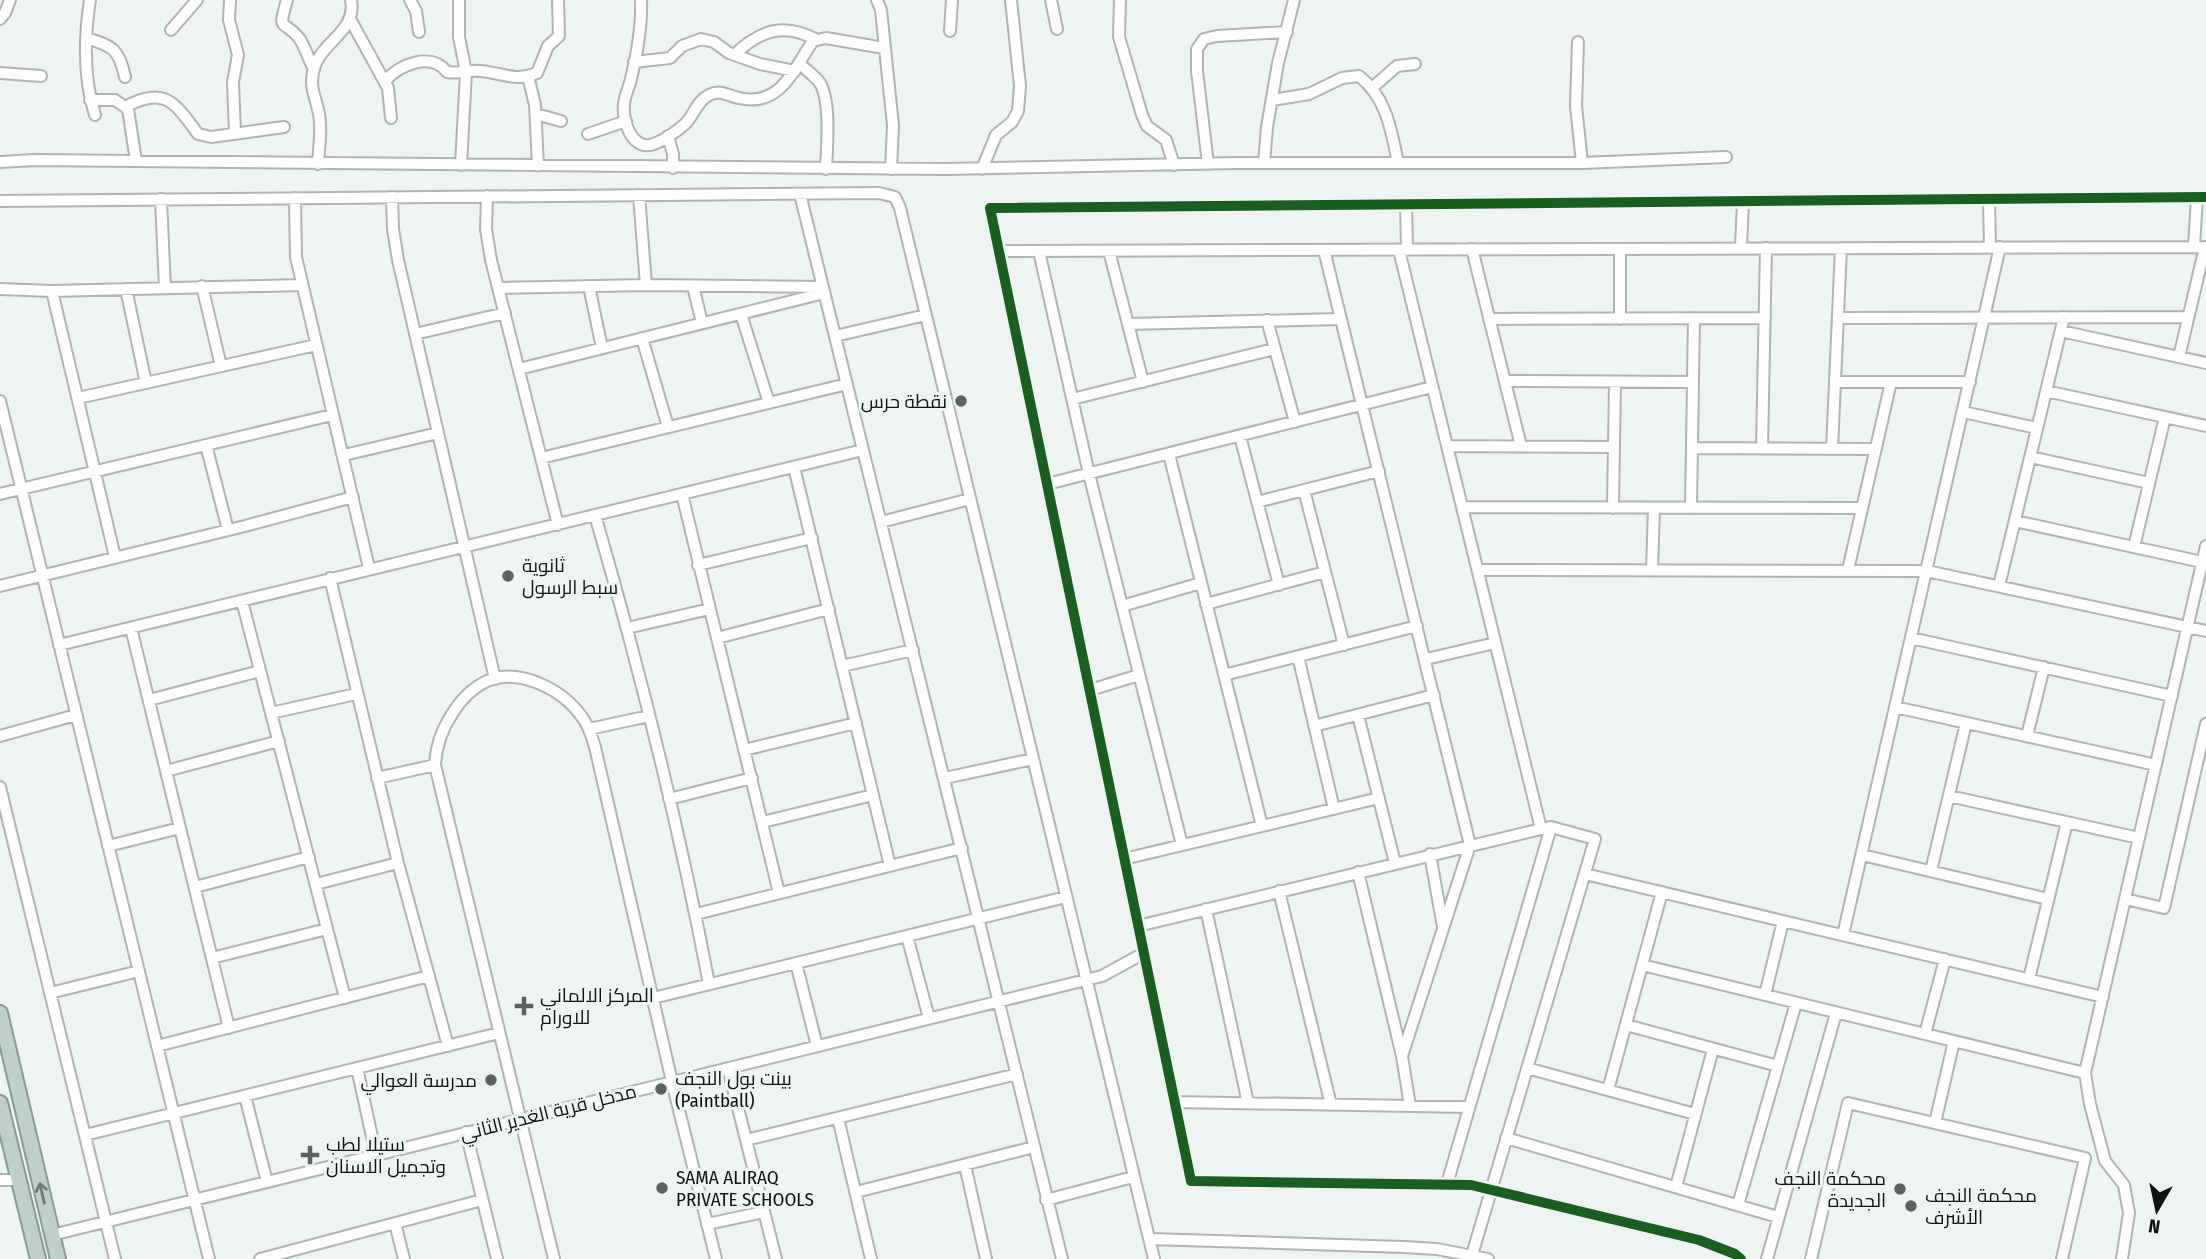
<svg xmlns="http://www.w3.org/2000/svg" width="2206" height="1259" font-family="'Fira Sans Condensed',Cairo,sans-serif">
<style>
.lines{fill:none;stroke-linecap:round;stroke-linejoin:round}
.minor-casing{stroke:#b1b4b3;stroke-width:14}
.highway-casing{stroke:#869c95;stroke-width:18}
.minor{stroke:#fdfdfd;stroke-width:10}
.highway{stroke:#bccfc9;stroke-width:14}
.cycleway-casing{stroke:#eef4f3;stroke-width:15}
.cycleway{stroke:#1b5e20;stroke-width:10}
.oneway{stroke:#6f7a77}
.poi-dot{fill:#5f6160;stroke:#eef4f3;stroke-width:2.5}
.labels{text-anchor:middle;stroke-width:6;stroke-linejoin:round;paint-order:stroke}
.poi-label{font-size:19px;fill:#111312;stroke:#eef4f3;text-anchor:start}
.street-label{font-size:19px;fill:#111312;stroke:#eef4f3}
</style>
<rect width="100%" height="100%" fill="#eff3f2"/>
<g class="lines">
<defs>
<path id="minor" d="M90,0C84,39 83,77 95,115
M230,0L229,20L238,55L233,82L235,134
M287,0C277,34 283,18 299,38C305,46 308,59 314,69
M410,0L416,11L419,32
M459,0V37L466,72L461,165
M641,0C642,26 637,54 631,79C629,88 624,97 624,105C622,122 633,152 654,144C664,140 677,131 685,124C694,115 697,101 709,95C721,89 728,96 739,98C781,108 794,68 813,41L826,38L884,48
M877,0L881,10L893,125L891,169
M1051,0L1057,29
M1120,0L1119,37L1142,115L1147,126L1166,140L1174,165
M0,19L5,13L10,0
M350,19L388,88L391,118
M171,30L197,0
M950,31L952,0
M86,38C113,46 119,49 125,77
M1578,42L1576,106L1582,163
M734,55C760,30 784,22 817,40
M634,62L670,58L682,46L701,39L714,42L729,53L760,64L795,71
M799,63C805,69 815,76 820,83C831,101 827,148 826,169
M0,73L41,76
M528,76L535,105L538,166
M385,81C399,65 431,51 447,72C458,74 469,70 481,71C503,73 514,82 537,73L548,46L559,36L558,0
M1372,88L1397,66L1415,64
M90,100H115L128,109L136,161
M1272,100L1309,94L1342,78L1359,76C1387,98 1391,130 1398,163
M125,107C165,85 175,103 198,134L211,137L284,127
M536,114L561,121
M588,134L626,121
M668,136L673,154V168
M0,162L34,160L945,169L1237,163H1582L1726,157
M1264,163L1267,127L1278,63L1294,0
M318,164C319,148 322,129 319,114C315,94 308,86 315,65C324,41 357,30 351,0
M1208,164L1197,71V49L1204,39L1217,36L1287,32
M982,169L996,135L1012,122L1018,111L1020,86L1011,0
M800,194L1062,1259
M639,195L646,285
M487,196L486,229L491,260L558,525
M392,197L393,229L398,260L495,679
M295,198L296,257L369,568
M161,199L165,288
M1989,199L1990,247
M0,201L879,193L895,197L900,208L1154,1259
M1406,204L1407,250
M2194,247L2197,197
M1741,248L1743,201
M1472,249L1521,446
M1620,249V319
M1324,250L1470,845L1402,1056L1410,1106
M1399,250L1541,829
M999,251L2206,247
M1039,251L1089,474L1182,845
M1109,251L1143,382
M202,286L221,366
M589,286L602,348
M693,286L702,323
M498,288L646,285L823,287
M0,289L52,291L302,285
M126,289L146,383
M52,291L115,557
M741,314L769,403
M1838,318L2188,317
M1489,319L1765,318
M1267,320L1295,422
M1128,324L1341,319
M2061,331L2206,363
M415,334L505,313
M835,336L926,315
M642,338L668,427
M2179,357L2205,247
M519,369L824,293
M1505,381L1693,382
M1835,382H1970
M2046,391L2206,426
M78,398L316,345
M1072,399L1274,349
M0,401L209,1259
M1963,412L2037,428
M1240,436L1279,585
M206,445L228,530
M1447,446L1614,447
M1692,448L1876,449
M1762,448L1766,248
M1832,449L1841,248
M1169,454L1262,826
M344,455L438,433
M2030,457L2149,483
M541,458L847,384
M794,467L890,866
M1047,484L1432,387
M1304,490L1344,645
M0,494L332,415
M682,494L779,893
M1257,502L1379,471
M1462,507L1862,508
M1613,508L1615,382
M1691,508L1694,318
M595,515C640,670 679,826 709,984
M2015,521L2202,562
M881,522L970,499
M2134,547L2165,417
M698,565L812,538
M1478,570L1927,571L2206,631
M1652,570L1654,508
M1848,570L1891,382
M330,578L398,863L448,1046
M0,586L245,526L353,497
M1999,586L2064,317
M242,601L345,998
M1206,604L1325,572
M1122,606L1201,583
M131,628L229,1028
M627,628L710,609
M717,638L829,609
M1911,638L2172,696
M59,645L863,450
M1298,656L1334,809
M1426,659L1495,643
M842,666L913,650
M1224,675L1417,626
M1090,690L1139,675
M149,700L260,671
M1895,707L2156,765
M271,713L356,694
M1358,715L1395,863
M1314,726L1434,695
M589,729L649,716
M0,736L76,715
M2027,736L2044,667
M744,750L856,723
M166,771L279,741
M377,778L435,765
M945,778L1033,759
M0,787L115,1259
M1949,796L2139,838
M669,799L752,778
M763,822L873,795
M108,846L180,828
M1430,854L1443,927
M1862,855L2048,899
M1124,859L1379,798
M1931,871L1966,723
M1358,872L1402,1056
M1585,874L2103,997
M316,884L398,863
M195,887L309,857
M1279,891L1331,1105
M2125,899L2164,908L2206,724
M1206,909L1248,1103
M696,914L962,848
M1138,926L1541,829L1551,827L1595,839L1472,1255
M1843,935L2000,247
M907,936L929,1018
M212,958L327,929
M796,963L817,1046
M1642,965L2085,1073
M2029,979L2067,822
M50,993L139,971
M1765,995L1783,921
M653,998L1066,897
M1626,1025L1778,1066
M1925,1034L1945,959
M157,1046L429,976
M357,1068L376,1155
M728,1068L776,1259
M1527,1068L1695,1114
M1608,1090L1662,892
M245,1096L267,1182
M1175,1102L1469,1107
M838,1118L871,1259
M1935,1123L1954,1041
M466,1132L497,1259
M85,1135L499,1033
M1506,1138L1778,1217
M746,1140L1017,1074
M965,1165L986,1259
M0,1180H19
M1447,1184L1551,827
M1676,1187L1713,1049
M856,1192L1034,1147
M1046,1200L1133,1177
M1738,1205L1796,1003
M395,1223L404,1259
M707,1224L764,1212
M52,1235L1102,976L1144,953
M1150,1239L1404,1247L1437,1249L1488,1259
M260,1259L482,1200
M554,1259L435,765C436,746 441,731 452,714C460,701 472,688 487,681C520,667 563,690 582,717C589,726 592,737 595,747L672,1082L716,1259
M1741,1259L1735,1254L1699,1240L1471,1185L1191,1181L990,208L2206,197
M1767,1259L1836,1013
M1811,1259L1848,1103L2085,1158L2062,1259
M2122,1259L2129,1213L2124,1185L2105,1161L2090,1104L2085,1073L2206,546"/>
<path id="highway" d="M0,1013L58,1259
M0,1103L38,1259"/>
</defs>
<use href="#minor" class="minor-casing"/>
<use href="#highway" class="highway-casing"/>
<use href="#minor" class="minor"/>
<use href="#highway" class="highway"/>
<defs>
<path id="cycleway" d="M1741,1259L1735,1254L1699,1240L1471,1185L1191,1181L990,208L2206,197"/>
</defs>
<use href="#cycleway" class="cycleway-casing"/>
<use href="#cycleway" class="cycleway"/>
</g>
<defs><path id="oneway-shaft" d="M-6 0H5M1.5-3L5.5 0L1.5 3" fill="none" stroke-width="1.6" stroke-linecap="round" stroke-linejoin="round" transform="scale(1.75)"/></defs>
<use class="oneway" href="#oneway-shaft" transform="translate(42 1193) rotate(-103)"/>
<g class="poi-dot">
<circle cx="961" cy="401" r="7"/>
<circle cx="508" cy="576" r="7"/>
<path d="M520.5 995.5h7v7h7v7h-7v7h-7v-7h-7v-7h7z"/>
<circle cx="491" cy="1080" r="7"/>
<circle cx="661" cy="1089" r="7"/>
<path d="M306.5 1144.5h7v7h7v7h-7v7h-7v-7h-7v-7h7z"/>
<circle cx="662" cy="1188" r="7"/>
<circle cx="1900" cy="1189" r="7"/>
<circle cx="1911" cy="1206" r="7"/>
</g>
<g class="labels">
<g class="poi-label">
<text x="947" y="408" text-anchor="end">نقطة حرس</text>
<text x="522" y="572">ثانوية<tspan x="522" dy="22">سبط الرسول</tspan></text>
<text x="540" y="1002">المركز الالماني<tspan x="540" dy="22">للاورام</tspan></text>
<text x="675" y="1085">بينت بول النجف<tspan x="675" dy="22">(Paintball)</tspan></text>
<text x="477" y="1087" text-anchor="end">مدرسة العوالي</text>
<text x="326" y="1151">ستيلا لطب<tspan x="326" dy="22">وتجميل الاسنان</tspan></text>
<text x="676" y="1184">SAMA ALIRAQ<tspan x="676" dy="22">PRIVATE SCHOOLS</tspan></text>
<text x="1886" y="1185" text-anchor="end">محكمة النجف<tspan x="1886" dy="22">الجديدة</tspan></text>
<text x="1925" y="1202">محكمة النجف<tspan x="1925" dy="22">الأشرف</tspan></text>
</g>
<g class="street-label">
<text transform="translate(548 1112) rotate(-14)" y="7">مدخل قرية الغدير الثاني</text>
</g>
</g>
<g transform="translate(2157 1210) rotate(189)" stroke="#eef4f3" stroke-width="5" paint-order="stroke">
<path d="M0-5L12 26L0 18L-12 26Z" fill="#111312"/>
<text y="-10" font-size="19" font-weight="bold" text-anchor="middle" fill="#111312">N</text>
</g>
</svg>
